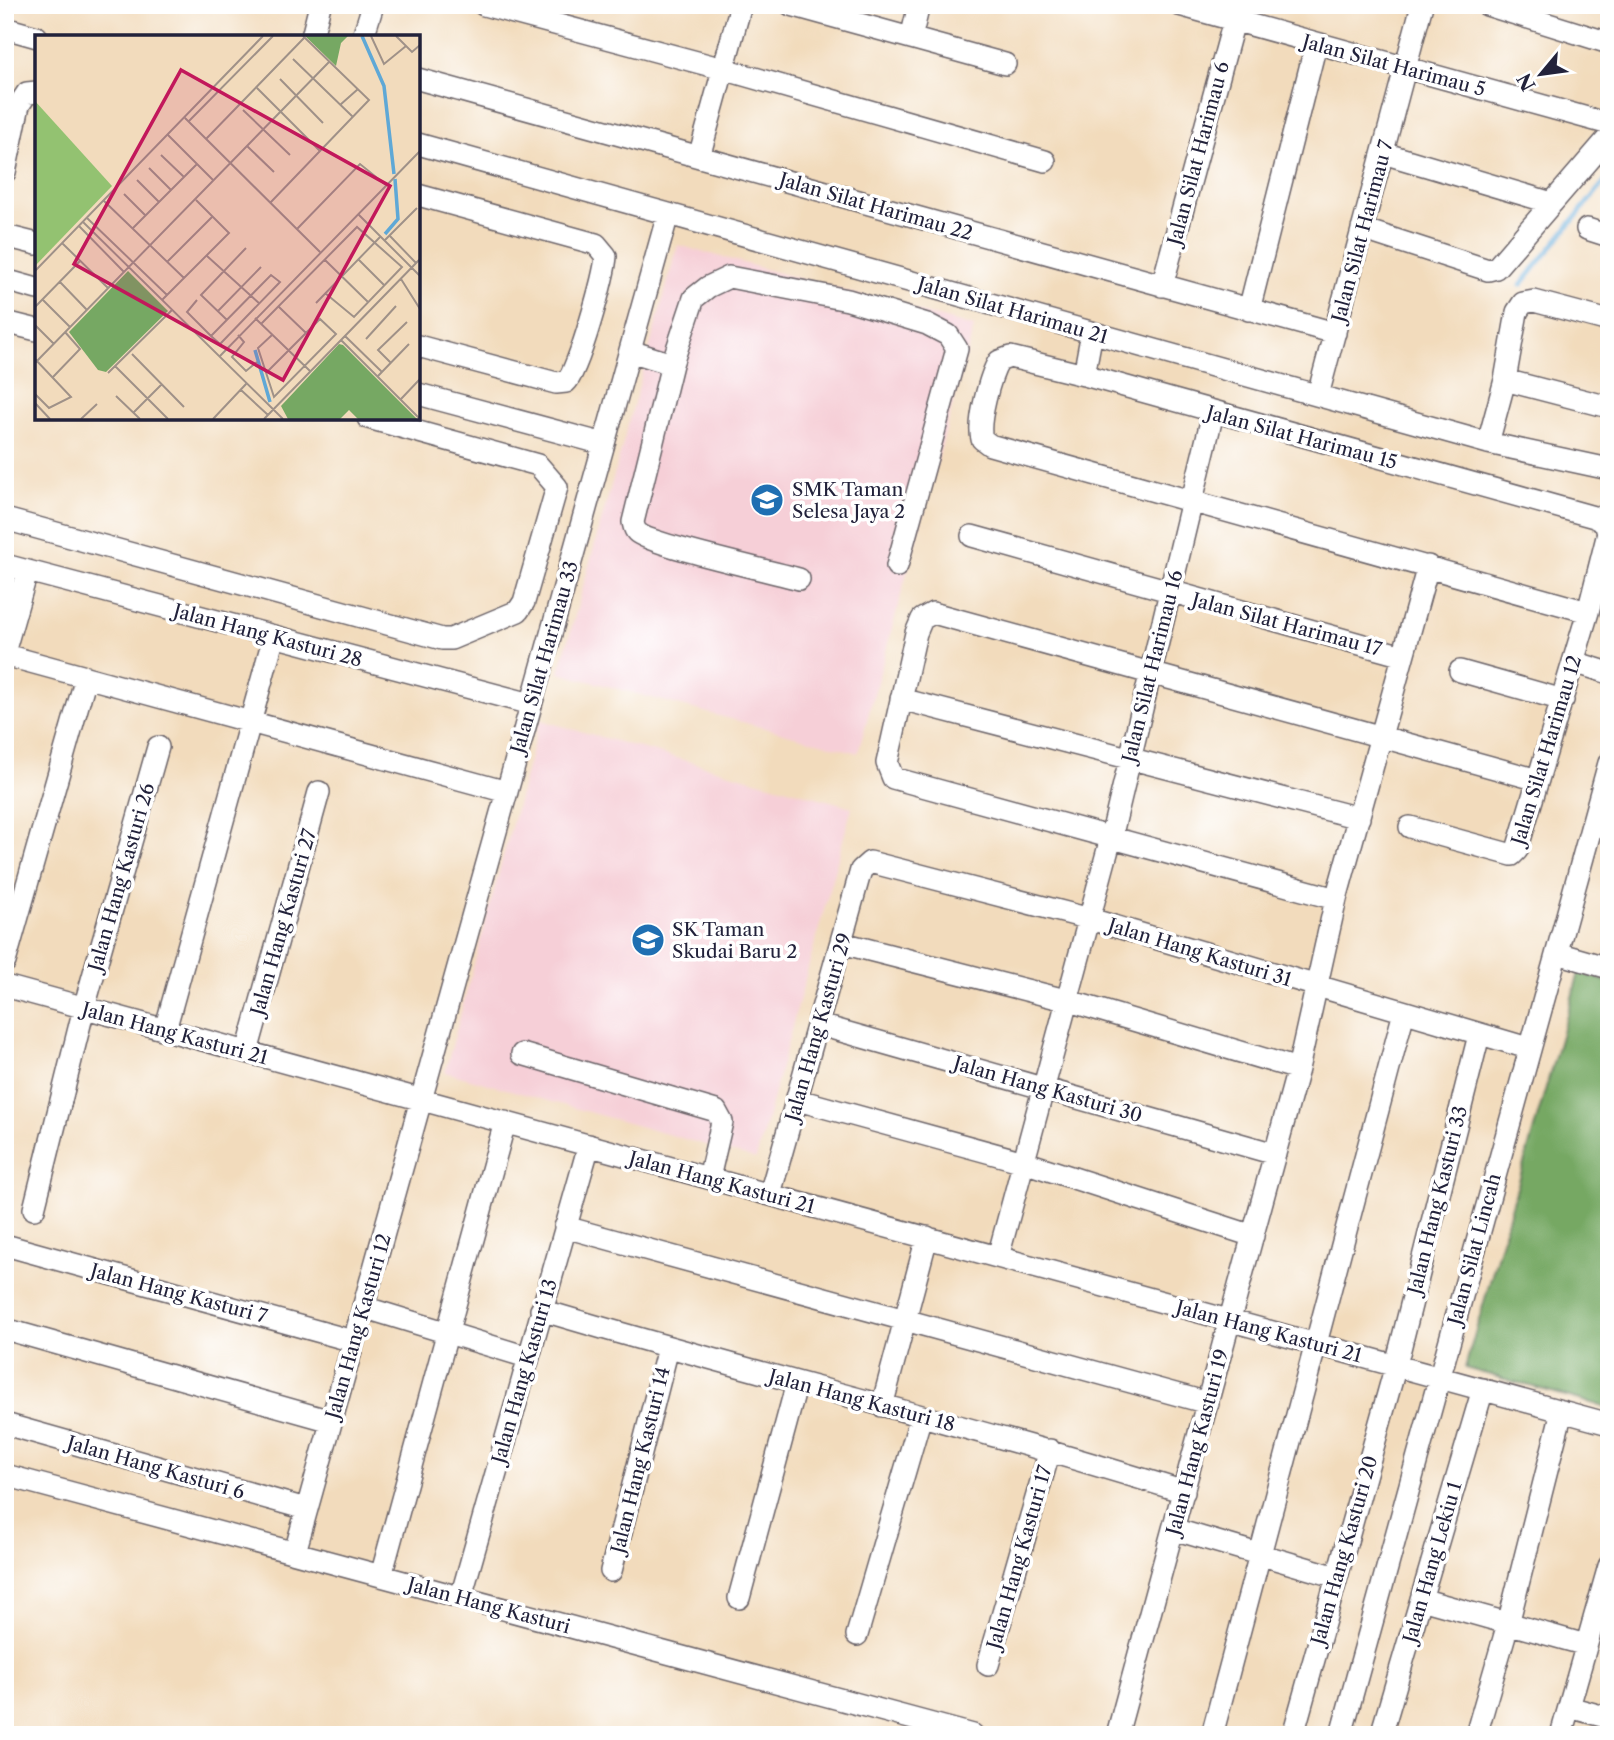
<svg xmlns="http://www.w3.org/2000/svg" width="1614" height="1740" font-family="'Libre Caslon Text',serif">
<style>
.built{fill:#f6cfd7}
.forest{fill:#76a863;stroke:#4c654f;stroke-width:2}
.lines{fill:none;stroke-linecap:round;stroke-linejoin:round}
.stream{stroke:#5fa8d6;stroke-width:5}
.minor-casing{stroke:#6b6368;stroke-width:24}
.minor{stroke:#fff;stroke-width:21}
.labels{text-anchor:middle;stroke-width:7;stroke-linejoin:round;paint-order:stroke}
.street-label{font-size:19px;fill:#22223b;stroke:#fff}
.poi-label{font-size:19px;fill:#22223b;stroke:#fff;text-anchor:start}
.inset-river{fill:none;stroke:#5fa8d6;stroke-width:3.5}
.inset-road{fill:none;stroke:#9f9188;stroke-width:2}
.view{fill:#c2185b;fill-opacity:0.15;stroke:#c2185b;stroke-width:3.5}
.inset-edge{fill:none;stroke:#22223b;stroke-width:3.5}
</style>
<rect width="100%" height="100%" fill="#fff"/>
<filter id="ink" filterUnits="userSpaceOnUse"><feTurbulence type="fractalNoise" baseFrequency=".0143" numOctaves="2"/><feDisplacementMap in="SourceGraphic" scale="14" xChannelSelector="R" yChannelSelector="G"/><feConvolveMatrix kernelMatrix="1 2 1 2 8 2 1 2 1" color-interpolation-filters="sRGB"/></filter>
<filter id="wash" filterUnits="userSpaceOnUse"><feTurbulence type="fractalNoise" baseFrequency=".00686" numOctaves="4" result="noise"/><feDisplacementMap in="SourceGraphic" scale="28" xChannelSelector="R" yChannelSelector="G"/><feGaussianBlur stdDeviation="1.57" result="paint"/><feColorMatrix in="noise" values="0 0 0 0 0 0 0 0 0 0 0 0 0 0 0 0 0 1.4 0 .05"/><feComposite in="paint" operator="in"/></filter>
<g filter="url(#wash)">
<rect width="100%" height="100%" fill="#f2dbbc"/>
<path class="built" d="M678,245L974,327L858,753L559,673Z
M540,720L852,807L756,1159L445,1072Z"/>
<path class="forest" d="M1579,973L1609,982V1408L1465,1368Z"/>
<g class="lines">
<path class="stream" d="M1521,285L1609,176"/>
</g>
</g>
<g filter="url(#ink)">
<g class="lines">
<defs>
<path id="minor" d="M484,5L723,69L1045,161
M791,5L1005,64
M1179,5L1609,124
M1487,5L1609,43
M5,28L37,37
M312,37L320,5
M363,37L373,5
M911,38L919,5
M418,79L1335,333
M418,144L1488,443L1609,469
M1383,153L1552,203
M699,157L741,5
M5,172L19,105L27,93L37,92
M418,195L596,244L606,256C605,274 578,372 566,382L556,383L418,346
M1362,229L1488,270L1496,268L1609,137
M1587,229L1609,236
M5,236L37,244
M5,280L37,289
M1162,286L1234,21
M1249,310L1316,44
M5,322L37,330
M630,351L672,364L694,298L708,287L729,277L848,300L927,324L948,335L957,349L897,566
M672,364L633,522C634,526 634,529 637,532C647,544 775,572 799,579
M1084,375L1092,332
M1505,380L1517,312L1523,303L1534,301L1609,321
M418,394L604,444
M1318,395L1422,5
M1488,443L1505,380L1609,407
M5,519L442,639H451L518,611L524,602L557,487L538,465L368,418
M972,536L1403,656
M5,565L531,704
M5,649L27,572
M5,655L507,792
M1574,662L1609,673
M1460,671L1563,700
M901,699L1359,818
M1410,827L1512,855L1517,850L1588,612L1608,533L1605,523L1594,517L1084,375L1010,357L999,361C990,375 977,423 982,439L990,445L1588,612
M1336,899L893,778L887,763L916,633L922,619L933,613L1538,780
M842,943L1069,1001L1298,1069
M1557,953L1609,968
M5,962L86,677
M5,986L1609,1424
M820,1025L1275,1154
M165,1030L274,636
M247,1052L319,792
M522,1054L716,1111L722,1122L709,1178
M798,1100L1024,1162L1253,1236
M770,1194L861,870L870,862L1090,919L1528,1048
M34,1209L84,1008L158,747
M565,1227L1208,1403
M5,1245L353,1341
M998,1257L1111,838L1213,413
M363,1307L527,1357
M541,1310C754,1374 971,1425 1184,1492
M5,1329L331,1421
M882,1406L927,1237
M5,1424L306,1509
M5,1475L973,1735
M1173,1529L1337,1577
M295,1552L668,214
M611,1571L668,1348
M381,1576L505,1122
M461,1597L589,1145
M739,1598L797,1383
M1421,1599L1586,1645
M857,1635L921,1416
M988,1665L1050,1450
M1569,1707L1609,1718
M1117,1735L1298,1069L1336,899L1428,566
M1212,1735L1404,1012
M1293,1735L1396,1365L1479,1035
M1341,1735L1609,763
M1381,1735L1483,1389
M1476,1735L1508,1624L1562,1411
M1561,1735L1609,1566"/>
</defs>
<use href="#minor" class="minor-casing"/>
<use href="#minor" class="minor"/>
</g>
</g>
<defs>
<symbol id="school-disc" viewBox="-11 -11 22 22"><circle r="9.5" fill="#1f6fb2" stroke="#fff"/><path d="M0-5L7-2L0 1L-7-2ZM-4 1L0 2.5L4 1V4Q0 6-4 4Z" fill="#fff"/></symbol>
</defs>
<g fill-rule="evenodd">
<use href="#school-disc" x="748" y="481" width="38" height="38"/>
<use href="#school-disc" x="629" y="921" width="38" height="38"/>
</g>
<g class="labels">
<g class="street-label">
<text transform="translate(1394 65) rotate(15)" y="7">Jalan Silat Harimau 5</text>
<text transform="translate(1198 153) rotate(-75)" y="7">Jalan Silat Harimau 6</text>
<text transform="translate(876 206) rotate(16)" y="7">Jalan Silat Harimau 22</text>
<text transform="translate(1362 231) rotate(-75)" y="7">Jalan Silat Harimau 7</text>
<text transform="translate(1013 310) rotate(16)" y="7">Jalan Silat Harimau 21</text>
<text transform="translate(1302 437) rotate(15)" y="7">Jalan Silat Harimau 15</text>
<text transform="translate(1287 624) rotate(15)" y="7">Jalan Silat Harimau 17</text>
<text transform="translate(268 635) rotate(15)" y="7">Jalan Hang Kasturi 28</text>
<text transform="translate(544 657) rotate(-74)" y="7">Jalan Silat Harimau 33</text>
<text transform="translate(1152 666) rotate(-76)" y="7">Jalan Silat Harimau 16</text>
<text transform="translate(1546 750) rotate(-73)" y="7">Jalan Silat Harimau 12</text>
<text transform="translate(121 877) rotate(-74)" y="7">Jalan Hang Kasturi 26</text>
<text transform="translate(283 922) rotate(-74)" y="7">Jalan Hang Kasturi 27</text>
<text transform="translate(1200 952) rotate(17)" y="7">Jalan Hang Kasturi 31</text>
<text transform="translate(818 1027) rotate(-74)" y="7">Jalan Hang Kasturi 29</text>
<text transform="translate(175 1033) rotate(15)" y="7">Jalan Hang Kasturi 21</text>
<text transform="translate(1048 1089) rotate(16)" y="7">Jalan Hang Kasturi 30</text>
<text transform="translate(722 1182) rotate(15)" y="7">Jalan Hang Kasturi 21</text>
<text transform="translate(1437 1200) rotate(-76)" y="7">Jalan Hang Kasturi 33</text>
<text transform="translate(1474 1249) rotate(-75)" y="7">Jalan Silat Lincah</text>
<text transform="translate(179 1293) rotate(15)" y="7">Jalan Hang Kasturi 7</text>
<text transform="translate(358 1326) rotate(-74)" y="7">Jalan Hang Kasturi 12</text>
<text transform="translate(1269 1331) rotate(15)" y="7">Jalan Hang Kasturi 21</text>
<text transform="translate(524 1371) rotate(-74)" y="7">Jalan Hang Kasturi 13</text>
<text transform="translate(862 1400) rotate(15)" y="7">Jalan Hang Kasturi 18</text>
<text transform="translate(1197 1442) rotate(-75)" y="7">Jalan Hang Kasturi 19</text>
<text transform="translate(640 1460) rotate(-76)" y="7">Jalan Hang Kasturi 14</text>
<text transform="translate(156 1467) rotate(16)" y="7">Jalan Hang Kasturi 6</text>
<text transform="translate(1344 1550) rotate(-74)" y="7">Jalan Hang Kasturi 20</text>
<text transform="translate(1019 1557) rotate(-74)" y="7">Jalan Hang Kasturi 17</text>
<text transform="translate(1432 1562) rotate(-74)" y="7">Jalan Hang Lekiu 1</text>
<text transform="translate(489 1605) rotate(15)" y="7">Jalan Hang Kasturi</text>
</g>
<g class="poi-label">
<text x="792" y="496">SMK Taman<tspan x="792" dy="22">Selesa Jaya 2</tspan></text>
<text x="672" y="936">SK Taman<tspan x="672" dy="22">Skudai Baru 2</tspan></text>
</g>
</g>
<g transform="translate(35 35)">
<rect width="385" height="385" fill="#f2dbbc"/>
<path d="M0,66L77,151L0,231Z" fill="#93c271"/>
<path d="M270,1H313L306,8L301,31ZM93,236L133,276L71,337L63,335L34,297ZM304,309L308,310L382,384H323L314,375L305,384H253L246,371Z" fill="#76a863"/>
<path class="inset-river" d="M327,1L349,51L359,139M350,199L363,184L360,144M220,315L235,367"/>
<path class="inset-road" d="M336,1L349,29L371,11M361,1L377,17L385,10M258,24L318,82M245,44L288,88M222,53L285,116M305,70L323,54M208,75L255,120M150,83L285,217M153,87L238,1M133,100L178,145M171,104L269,3M212,111L239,137M126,120L149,142M114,133L136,155M102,145L124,167M89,159L111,181M69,166L149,243M235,168L334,65L268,1M323,179L385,241M52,183L132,260M48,187L248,384M44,191L89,237M97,194L162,129M262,194L325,129L351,150M354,200L381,228M350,205L382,173M27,208L73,253M172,221L225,269M323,224L350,251M290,225L333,267M132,227L177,182M0,236L228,1M366,244L385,274M25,247L52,275M7,264L35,292M127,265L194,198L161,165M162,265L152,277L176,301L185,309L245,247L236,240L176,301M281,268L346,201M0,272L45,226M244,272L271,298M183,276L226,232M220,283L275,336M192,285L166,260L211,213M226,289L322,192L367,232L319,282L290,258M0,290L19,309M203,300L209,307L197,322L211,336L222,327M310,301L347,337M331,304L361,271M306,305L385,384M97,319L149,372M185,321L385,116M0,324L36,362L14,373L0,359M0,328L294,27M356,328L343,315L372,287M80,331L133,384M232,337L285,284L301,299L239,362L223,313L237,300M73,338L137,275M343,341L374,309M18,342L45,314L30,297M206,355L233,380M81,361L105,384M366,364L385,344M0,368L15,384M99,377L127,349M46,384L62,369M178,384L212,348M229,384L385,224"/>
<path class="view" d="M146,35L355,151L248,345L39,229Z"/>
<rect width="385" height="385" class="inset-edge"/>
</g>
<rect width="1614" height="1740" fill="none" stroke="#fff" stroke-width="28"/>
<g transform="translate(1541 74) rotate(241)" stroke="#ffffff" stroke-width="5" paint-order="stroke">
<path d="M0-5L12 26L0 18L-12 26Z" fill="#22223b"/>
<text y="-10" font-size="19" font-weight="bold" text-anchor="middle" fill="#22223b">N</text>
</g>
</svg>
